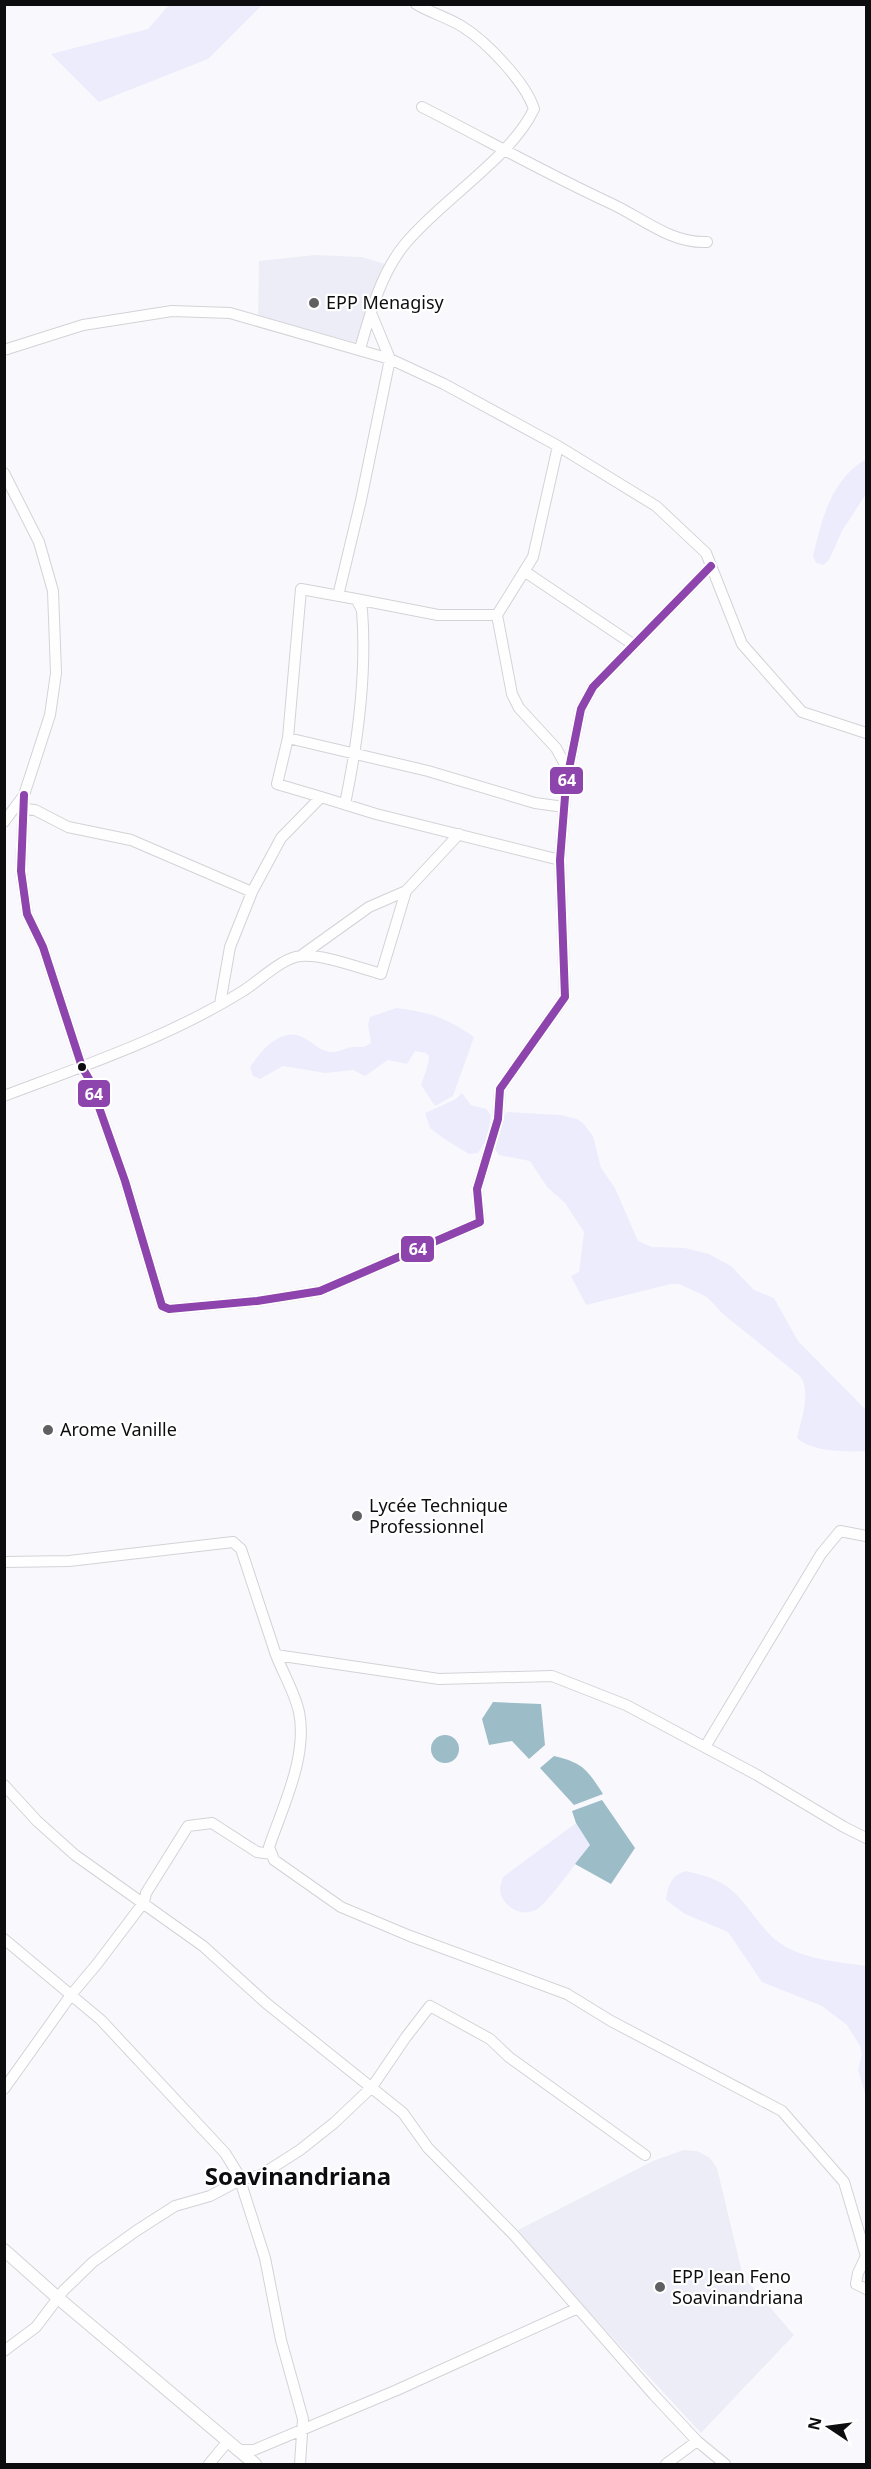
<svg xmlns="http://www.w3.org/2000/svg" width="871" height="2469" font-family="'Noto Sans',sans-serif">
<style>
.built{fill:#ededf7}
.green{fill:#ececfc}
.water{fill:#9cbcc8}
.lines{fill:none;stroke-linecap:round;stroke-linejoin:round}
.minor-casing{stroke:#d3d3d7;stroke-width:12}
.tertiary-casing{stroke:#d3d3d7;stroke-width:14}
.minor{stroke:#fefeff;stroke-width:10}
.tertiary{stroke:#fefeff;stroke-width:12}
.bus-1-casing{stroke:#fff;stroke-width:12}
.bus-1{stroke:#8e44ad;stroke-width:8}
.poi-dot{fill:#606062;stroke:#fff;stroke-width:2}
.bus-dot{fill:#0d0d0f;stroke:#fff;stroke-width:2}
.labels{text-anchor:middle;stroke-width:4.5;stroke-linejoin:round;paint-order:stroke}
.poi-label{font-size:18px;fill:#0d0d0f;stroke:#fff;text-anchor:start}
.district-label{font-size:24px;font-weight:bold;fill:#0d0d0f;stroke:#fff}
.line-badge{stroke:#fff;stroke-width:2}
.badge-label{font-size:16px;text-anchor:middle;font-weight:bold;fill:#fff}
</style>
<rect width="100%" height="100%" fill="#f9f9fd"/>
<path class="built" d="M315,255L362,257L385,264L358,343L258,316L259,261Z
M683,2150L697,2151L710,2158L717,2168L743,2276L794,2335L701,2433L577,2299L518,2230L653,2161Z"/>
<path class="green" d="M169,5H262L208,59L99,102L51,54L148,29Z
M866,459V494L842,531L829,560L823,565L816,563L813,556C822,518 831,480 866,459Z
M396,1008C430,1012 447,1018 474,1037L453,1096L435,1106L421,1085L428,1064L429,1056L426,1053L415,1051L407,1064L388,1060L365,1076L353,1070L325,1073L283,1066L260,1079L253,1076L250,1067C262,1050 282,1024 306,1039C313,1043 322,1052 331,1052C338,1053 347,1047 354,1047C361,1047 366,1048 371,1042L368,1025L370,1017Z
M462,1093L471,1105L486,1109L491,1115L487,1139L478,1153L469,1154L443,1138L430,1128L425,1113L456,1099Z
M507,1112L561,1115L577,1119L583,1123L593,1136L601,1168L615,1188L638,1241L652,1247L685,1248L709,1254L731,1266L754,1290L774,1298L798,1341L866,1410V1451C847,1452 811,1452 797,1438C801,1419 811,1396 801,1377L723,1314L707,1297L679,1284H671L586,1305L571,1276L579,1272L584,1232L565,1203L547,1187L530,1161L499,1155L494,1148L499,1125Z
M576,1823L590,1845C580,1857 546,1906 536,1910C524,1915 514,1912 506,1903C498,1893 499,1888 503,1877Z
M686,1871C702,1875 716,1878 729,1888C750,1904 761,1933 786,1947C810,1960 840,1962 866,1966V2096L858,2070L862,2054L860,2046L847,2025L822,2006L762,1982L728,1932L685,1914L666,1900C668,1886 671,1875 686,1871Z"/>
<path class="water" d="M493,1702L541,1704L545,1745L529,1759L512,1741L489,1745L482,1719Z
M431 1749a14 14 0 1 1 28 0a14 14 0 1 1-28 0Z
M554,1756C583,1763 587,1769 603,1794L574,1805L540,1768Z
M602,1800L635,1848L611,1884L575,1864L590,1845L576,1823L572,1811Z"/>
<g class="lines">
<defs>
<path id="minor" d="M422,107C485,139 547,174 610,203C641,217 671,244 707,242
M360,349C370,314 381,273 405,244C441,200 511,158 534,109C526,83 487,42 463,27C449,18 431,13 416,4
M4,350L83,325L172,311L230,313L390,359L444,384L558,446L656,506L706,553L742,644L802,712L866,733
M558,446L533,557L497,615L512,694L519,708L556,748L568,770
M4,473L39,542L53,591L56,673L50,715L24,795L4,822
M524,571L634,645
M338,596L361,500L390,359L371,313
M356,599L438,615H497
M288,738L428,771L535,803L564,807
M24,795L21,871L27,914L43,947L82,1067L89,1079L125,1181L162,1306L169,1309L257,1301L320,1291L480,1222L477,1189L498,1119L500,1089L565,997L560,860L566,784L581,709L593,687L711,566
M321,797L277,784L288,738L301,589L356,599L362,610C367,674 358,741 345,804
M24,809L35,810L68,827L131,840L252,892
M302,955L369,907L406,891
M220,1004L230,947L252,892L281,838L321,797L376,814L560,860
M4,1096C86,1065 169,1037 243,991C259,981 283,957 301,956C324,954 359,968 381,974L406,891L459,834
M4,1562L69,1561L233,1542L241,1549L276,1655L439,1679L552,1676L626,1705L757,1775L844,1827L866,1838
M276,1655C283,1673 295,1693 299,1712C308,1756 283,1806 269,1847L274,1860L341,1907L410,1936L567,1994L611,2021L782,2111L844,2182L866,2256L858,2273L856,2284L866,2289
M705,1747L821,1554L840,1531L866,1536
M4,1785L37,1821L75,1855L203,1946L266,2003L403,2113L428,2148L514,2235L654,2395L697,2441L725,2464
M4,1939L101,2020L225,2153L238,2174L265,2258L281,2340L303,2419L300,2464
M4,2089L71,1995L97,1964L144,1902L146,1893L188,1826L212,1823L257,1852L272,1854
M4,2351L36,2327L64,2290L93,2262L136,2231L175,2206L210,2196L240,2180L261,2175L300,2150L334,2123L372,2087L406,2037L430,2006L490,2039L509,2057L645,2155
M237,2450H254L397,2390L578,2308
M209,2464L228,2441
M666,2464L697,2441"/>
<path id="tertiary" d="M4,2250L58,2298L255,2464"/>
</defs>
<use href="#minor" class="minor-casing"/>
<use href="#tertiary" class="tertiary-casing"/>
<use href="#minor" class="minor"/>
<use href="#tertiary" class="tertiary"/>
<defs>
<path id="bus-1" d="M24,795L21,871L27,914L43,947L82,1067L89,1079L125,1181L162,1306L169,1309L257,1301L320,1291L480,1222L477,1189L498,1119L500,1089L565,997L560,860L566,784L581,709L593,687L711,566"/>
</defs>
<use href="#bus-1" class="bus-1-casing"/>
<use href="#bus-1" class="bus-1"/>
</g>
<g class="poi-dot">
<circle cx="314" cy="303" r="6"/>
<circle cx="48" cy="1430" r="6"/>
<circle cx="357" cy="1516" r="6"/>
<circle cx="660" cy="2287" r="6"/>
</g>
<circle class="bus-dot" cx="82" cy="1067" r="5"/>
<g class="labels">
<g class="poi-label">
<text x="326" y="309">EPP Menagisy</text>
<text x="60" y="1436">Arome Vanille</text>
<text x="369" y="1512">Lycée Technique<tspan x="369" dy="21">Professionnel</tspan></text>
<text x="672" y="2283">EPP Jean Feno<tspan x="672" dy="21">Soavinandriana</tspan></text>
</g>
<g class="district-label">
<text x="298" y="2185">Soavinandriana</text>
</g>
</g>
<g class="line-badge">
<rect x="549" y="766" width="35" height="29" rx="6" fill="#8e44ad"/>
<rect x="77" y="1079" width="34" height="29" rx="6" fill="#8e44ad"/>
<rect x="400" y="1235" width="35" height="28" rx="6" fill="#8e44ad"/>
</g>
<g class="badge-label">
<text x="567" y="786">64</text>
<text x="94" y="1100">64</text>
<text x="418" y="1255">64</text>
</g>
<rect width="871" height="2469" fill="none" stroke="#0d0d0f" stroke-width="12"/>
<g transform="translate(829 2427) rotate(283)" stroke="#ffffff" stroke-width="4.5" paint-order="stroke">
<path d="M0-4.5L10 22L0 15L-10 22Z" fill="#0d0d0f"/>
<text y="-9" font-size="16" font-weight="bold" text-anchor="middle" fill="#0d0d0f">N</text>
</g>
</svg>
